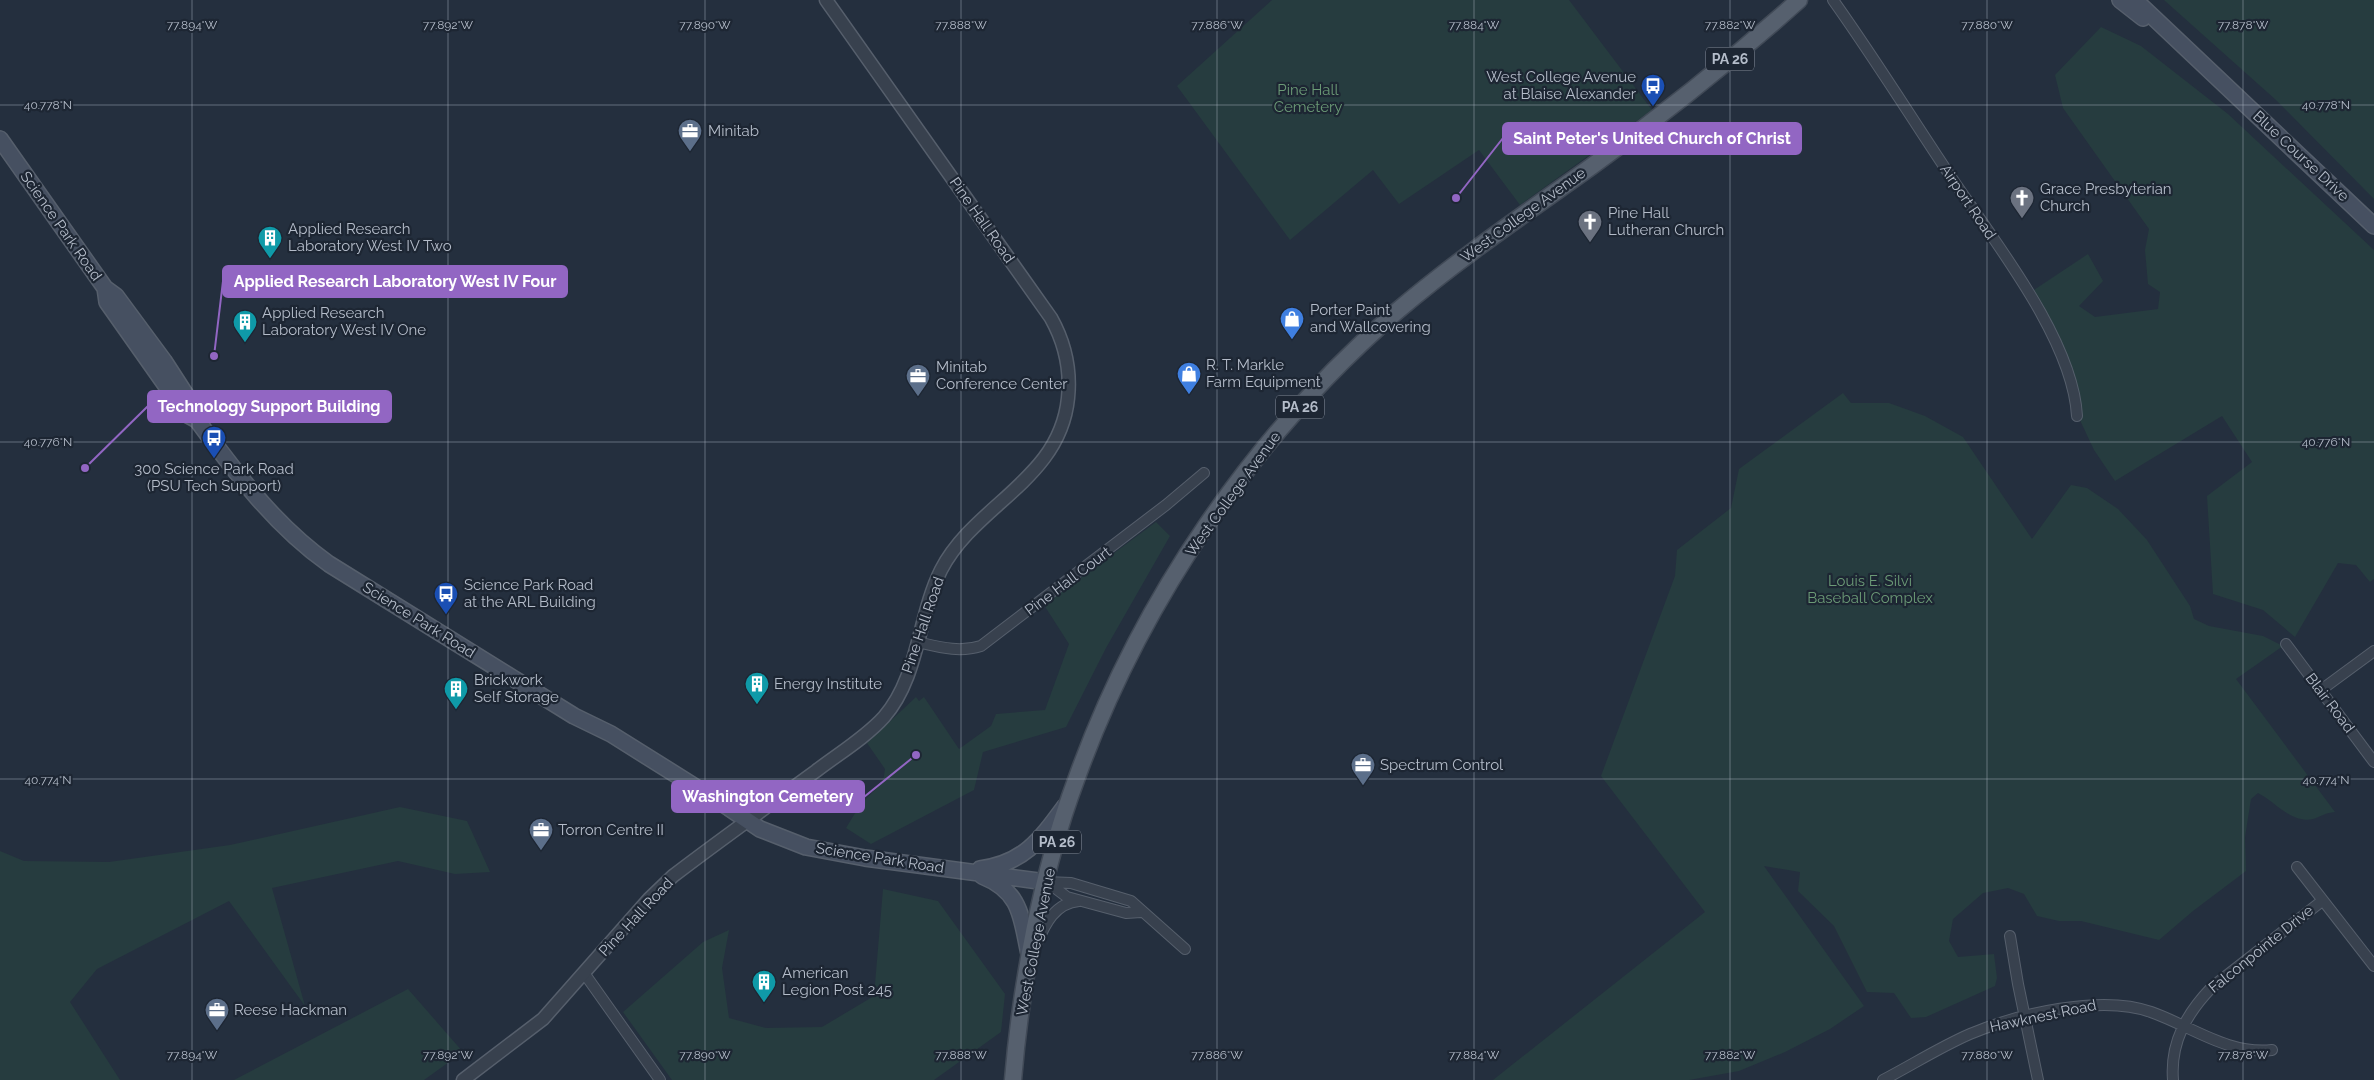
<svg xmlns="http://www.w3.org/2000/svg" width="2374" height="1080" font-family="Raleway,sans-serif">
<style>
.green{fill:#263c3f}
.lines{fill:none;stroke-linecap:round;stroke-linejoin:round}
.minor-casing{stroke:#565f6c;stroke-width:12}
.tertiary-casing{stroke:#565f6c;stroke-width:15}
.secondary-casing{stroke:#565f6c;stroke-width:18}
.primary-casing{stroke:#414a57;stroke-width:19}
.minor{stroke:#38414e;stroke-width:10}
.tertiary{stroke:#38414e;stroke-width:12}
.secondary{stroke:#465061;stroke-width:15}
.primary{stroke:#56606e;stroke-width:16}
.ticks{fill:none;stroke:#b4bcc9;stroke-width:1;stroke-opacity:0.45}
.labels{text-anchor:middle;stroke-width:4.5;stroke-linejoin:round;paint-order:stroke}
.shield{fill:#1d2633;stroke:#878f9c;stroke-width:1}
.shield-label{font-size:14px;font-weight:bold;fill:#b4bcc9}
.poi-label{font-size:15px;fill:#b4bcc9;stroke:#1d2633;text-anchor:start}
.park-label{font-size:15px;fill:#6b9a76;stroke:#1d2633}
.street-label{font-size:15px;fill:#b4bcc9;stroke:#1d2633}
.ticks-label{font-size:12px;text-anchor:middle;fill:#b4bcc9;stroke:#1d2633;stroke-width:4.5;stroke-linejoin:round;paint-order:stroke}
.leader{fill:none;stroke:#9266c3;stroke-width:2}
.callout-dot{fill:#9266c3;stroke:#1d2633;stroke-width:2}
.callout{fill:#9266c3;stroke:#9266c3;stroke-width:2}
.callout-label{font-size:16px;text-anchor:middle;font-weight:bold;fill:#fff}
</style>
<rect width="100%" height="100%" fill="#242f3e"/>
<path class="green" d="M1272,0H1569L1652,110L1520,205L1479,150L1399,204L1373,170L1290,240L1177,86Z
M2164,0H2374V199L2276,100Z
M2101,27L2141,46L2228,114L2374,250V579L2370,582L2356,565L2338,563L2295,637L2263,610L2213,594L2207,496L2252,462L2222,416L2115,481L2094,450L2078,416L2074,389L2028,294L2088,254L2103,281L2079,306L2095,317L2158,309L2160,292L2148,284L2145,250L2149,229L2063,108L2055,75Z
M1843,393L1851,403H1889L1925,416L1963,437L2032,539L2071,485L2087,488L2118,509L2147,540L2190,606L2194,619L2209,626L2263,636L2283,646L2236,679L2335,812C2325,813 2322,816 2313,819C2291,824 2276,802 2258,793L2251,799L2245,837L2246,871L2193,911L2159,940L2081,921H2059L2037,916L2024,894L2008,888L1983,893L1953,919L1949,941L1958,957L1994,954L1997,978L1995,986L1926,1017L1911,1018L1894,993L1867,992L1834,926L1798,891L1800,872L1764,866L1864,1006L1830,1029L1785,1052L1739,1071L1689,1080H1493L1705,912L1601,776L1675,576L1677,550L1731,508L1739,469Z
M1156,522L1170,536L1106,648L1066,727L983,752L974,790L871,844L846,828L860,805L883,782L885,769L867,743L916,697L919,701L924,697L959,749L991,726L996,714L1045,710L1069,644L1044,605Z
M400,807L467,821L490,872L455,874L398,861L272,888L305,1006L229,901L97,969L70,1002L120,1080H0V851L24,861L109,862L230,845Z
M883,889L938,901L1005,994L1001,1032L934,1080H672L623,1012L703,942L729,930L722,968L729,1018L766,1028L822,1027L874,996Z
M408,989L463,1052L424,1080H234Z"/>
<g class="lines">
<defs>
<path id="minor" d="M1833,0C1873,56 1909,114 1947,171C1990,236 2073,338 2077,416
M917,642C939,647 959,653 981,646L1166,505L1204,473
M2286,644L2374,762
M2321,690L2374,651
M2297,867L2374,966
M1046,882L1071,883L1131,901L1185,949
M1047,882L1067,897L1126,913L1141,912
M2010,936L2018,984L2038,1080
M1037,943C1045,924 1055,903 1079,901
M584,973L660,1080
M1883,1080C1912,1065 1940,1047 1970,1034C2018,1014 2102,994 2151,1012C2191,1026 2228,1055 2272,1050
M2173,1080C2170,1042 2187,1013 2212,987L2322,901"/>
<path id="tertiary" d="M463,1080L543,1019L649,899L673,876C720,840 768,806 816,771C838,754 865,738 884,717C919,677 918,616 941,570C975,504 1060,480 1068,398C1071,369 1065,343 1051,318L826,0"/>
<path id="secondary" d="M2120,0L2143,18
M2135,0L2374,226
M0,139L105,288L116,296L164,361L195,409L197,420
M105,288L107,302L186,414L197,420C236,473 274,525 329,564L574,716L611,734L729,808L760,829L806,847L865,858L1046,882
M980,869C1024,863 1040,840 1065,806
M982,876C1022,892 1021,918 1029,954"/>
<path id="primary" d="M1013,1080C1021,983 1042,871 1076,780C1140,601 1253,436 1396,312C1458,259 1526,213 1592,166C1664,114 1733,59 1799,0"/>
</defs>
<use href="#minor" class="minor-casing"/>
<use href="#tertiary" class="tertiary-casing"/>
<use href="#secondary" class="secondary-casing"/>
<use href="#primary" class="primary-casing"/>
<use href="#minor" class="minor"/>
<use href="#tertiary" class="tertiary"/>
<use href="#secondary" class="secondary"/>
<use href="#primary" class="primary"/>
</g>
<path class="ticks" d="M192,0V1080M448,0V1080M705,0V1080M961,0V1080M1217,0V1080M1474,0V1080M1730,0V1080M1987,0V1080M2243,0V1080M0,105H2374M0,442H2374M0,779H2374"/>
<defs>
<symbol id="bus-pin" viewBox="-11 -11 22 30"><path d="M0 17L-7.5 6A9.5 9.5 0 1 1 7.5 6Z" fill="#1a4fb4" stroke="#1d2633"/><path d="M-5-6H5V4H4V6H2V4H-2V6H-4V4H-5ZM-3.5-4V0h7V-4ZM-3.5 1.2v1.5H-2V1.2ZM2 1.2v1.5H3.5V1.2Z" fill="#fff"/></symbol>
<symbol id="office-pin" viewBox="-11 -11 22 30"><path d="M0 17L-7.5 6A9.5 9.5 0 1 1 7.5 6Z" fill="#5c6f8a" stroke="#1d2633"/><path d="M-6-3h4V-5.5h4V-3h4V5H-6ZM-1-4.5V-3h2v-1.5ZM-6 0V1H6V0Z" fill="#fff"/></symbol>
<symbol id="church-pin" viewBox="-11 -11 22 30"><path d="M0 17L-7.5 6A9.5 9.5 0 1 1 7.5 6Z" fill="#6b7280" stroke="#1d2633"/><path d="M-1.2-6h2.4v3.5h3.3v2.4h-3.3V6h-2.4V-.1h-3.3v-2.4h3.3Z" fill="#fff"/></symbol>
<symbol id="building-pin" viewBox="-11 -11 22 30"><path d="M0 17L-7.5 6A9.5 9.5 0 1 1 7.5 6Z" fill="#0f9aa8" stroke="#1d2633"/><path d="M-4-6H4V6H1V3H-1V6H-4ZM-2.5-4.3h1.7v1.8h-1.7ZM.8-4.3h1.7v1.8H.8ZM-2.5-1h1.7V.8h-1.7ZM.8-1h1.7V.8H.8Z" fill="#fff"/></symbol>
<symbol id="shop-pin" viewBox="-11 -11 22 30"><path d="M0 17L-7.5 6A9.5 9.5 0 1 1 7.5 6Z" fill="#3f7fe0" stroke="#1d2633"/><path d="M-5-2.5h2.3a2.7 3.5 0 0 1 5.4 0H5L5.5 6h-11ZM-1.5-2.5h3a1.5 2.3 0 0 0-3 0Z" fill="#fff"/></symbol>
</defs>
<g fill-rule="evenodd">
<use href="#bus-pin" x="1639" y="72" width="28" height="38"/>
<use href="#office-pin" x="676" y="117" width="28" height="38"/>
<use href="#church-pin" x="2008" y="184" width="28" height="38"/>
<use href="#church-pin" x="1576" y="208" width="28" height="38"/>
<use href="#building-pin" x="256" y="224" width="28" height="38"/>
<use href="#shop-pin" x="1278" y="305" width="28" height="38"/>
<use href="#building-pin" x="231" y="308" width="28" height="38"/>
<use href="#shop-pin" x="1175" y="360" width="28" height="38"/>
<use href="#office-pin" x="904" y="362" width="28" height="38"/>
<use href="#bus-pin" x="200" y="424" width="28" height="38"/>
<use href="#bus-pin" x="432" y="580" width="28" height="38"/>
<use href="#building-pin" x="743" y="670" width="28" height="38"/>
<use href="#building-pin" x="442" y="675" width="28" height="38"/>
<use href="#office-pin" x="1349" y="751" width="28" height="38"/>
<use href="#office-pin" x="527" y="816" width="28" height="38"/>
<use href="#building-pin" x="750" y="968" width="28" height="38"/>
<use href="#office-pin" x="203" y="996" width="28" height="38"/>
</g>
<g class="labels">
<g class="shield">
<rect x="1706" y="47.5" width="48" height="23" rx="4"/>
<rect x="1276" y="395.5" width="48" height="23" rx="4"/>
<rect x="1033" y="830.5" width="48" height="23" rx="4"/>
</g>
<g class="shield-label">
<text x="1730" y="64">PA 26</text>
<text x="1300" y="412">PA 26</text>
<text x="1057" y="847">PA 26</text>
</g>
<g class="poi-label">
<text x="1636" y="82" text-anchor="end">West College Avenue<tspan x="1636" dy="17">at Blaise Alexander</tspan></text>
<text x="708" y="136">Minitab</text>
<text x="2040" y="194">Grace Presbyterian<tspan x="2040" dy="17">Church</tspan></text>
<text x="1608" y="218">Pine Hall<tspan x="1608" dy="17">Lutheran Church</tspan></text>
<text x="288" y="234">Applied Research<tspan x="288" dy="17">Laboratory West IV Two</tspan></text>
<text x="1310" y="315">Porter Paint<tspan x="1310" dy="17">and Wallcovering</tspan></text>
<text x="262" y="318">Applied Research<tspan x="262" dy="17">Laboratory West IV One</tspan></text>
<text x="1206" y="370">R. T. Markle<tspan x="1206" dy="17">Farm Equipment</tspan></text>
<text x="936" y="372">Minitab<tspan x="936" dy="17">Conference Center</tspan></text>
<text x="214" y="474" text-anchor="middle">300 Science Park Road<tspan x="214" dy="17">(PSU Tech Support)</tspan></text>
<text x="464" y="590">Science Park Road<tspan x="464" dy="17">at the ARL Building</tspan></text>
<text x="474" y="685">Brickwork<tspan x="474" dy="17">Self Storage</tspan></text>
<text x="774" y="689">Energy Institute</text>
<text x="1380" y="770">Spectrum Control</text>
<text x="558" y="835">Torron Centre II</text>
<text x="782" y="978">American<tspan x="782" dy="17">Legion Post 245</tspan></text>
<text x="234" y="1015">Reese Hackman</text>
</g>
<g class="park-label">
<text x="1308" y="95">Pine Hall<tspan x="1308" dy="17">Cemetery</tspan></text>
<text x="1870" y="586">Louis E. Silvi<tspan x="1870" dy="17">Baseball Complex</tspan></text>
</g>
<g class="street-label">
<text transform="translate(2301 156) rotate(43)" y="5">Blue Course Drive</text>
<text transform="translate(1968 202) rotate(56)" y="5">Airport Road</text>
<text transform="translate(1523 215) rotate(-36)" y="5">West College Avenue</text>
<text transform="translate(982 220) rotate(55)" y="5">Pine Hall Road</text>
<text transform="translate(61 226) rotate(55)" y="5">Science Park Road</text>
<text transform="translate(1233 494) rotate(-54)" y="5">West College Avenue</text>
<text transform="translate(1068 581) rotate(-37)" y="5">Pine Hall Court</text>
<text transform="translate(419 620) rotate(32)" y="5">Science Park Road</text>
<text transform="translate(923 625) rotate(-71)" y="5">Pine Hall Road</text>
<text transform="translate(2330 703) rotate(53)" y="5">Blair Road</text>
<text transform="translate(880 858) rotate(9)" y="5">Science Park Road</text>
<text transform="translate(636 917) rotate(-47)" y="5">Pine Hall Road</text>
<text transform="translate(1036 942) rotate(-79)" y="5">West College Avenue</text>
<text transform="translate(2261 949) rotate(-39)" y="5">Falconpointe Drive</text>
<text transform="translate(2043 1016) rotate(-12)" y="5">Hawknest Road</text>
</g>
</g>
<g class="ticks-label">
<text x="192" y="29">77.894°W</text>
<text x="448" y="29">77.892°W</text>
<text x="705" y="29">77.890°W</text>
<text x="961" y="29">77.888°W</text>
<text x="1217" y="29">77.886°W</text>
<text x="1474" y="29">77.884°W</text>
<text x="1730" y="29">77.882°W</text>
<text x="1987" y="29">77.880°W</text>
<text x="2243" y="29">77.878°W</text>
<text x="48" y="109">40.778°N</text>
<text x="2326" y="109">40.778°N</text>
<text x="48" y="446">40.776°N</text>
<text x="2326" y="446">40.776°N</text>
<text x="48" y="784">40.774°N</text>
<text x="2326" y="784">40.774°N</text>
<text x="192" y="1059">77.894°W</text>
<text x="448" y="1059">77.892°W</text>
<text x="705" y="1059">77.890°W</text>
<text x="961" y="1059">77.888°W</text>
<text x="1217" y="1059">77.886°W</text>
<text x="1474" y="1059">77.884°W</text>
<text x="1730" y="1059">77.882°W</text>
<text x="1987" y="1059">77.880°W</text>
<text x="2243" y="1059">77.878°W</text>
</g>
<path class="leader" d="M1456 198L1503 138M214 356L223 281M85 468L148 406M916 755L864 797"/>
<g class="callout-dot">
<circle cx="1456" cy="198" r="5"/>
<circle cx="214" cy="356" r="5"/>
<circle cx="85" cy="468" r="5"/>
<circle cx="916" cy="755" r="5"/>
</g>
<g class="callout">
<rect x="1503" y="123" width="298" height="31" rx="5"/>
<rect x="223" y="266" width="344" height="31" rx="5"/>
<rect x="148" y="391" width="243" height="31" rx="5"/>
<rect x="672" y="781" width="192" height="31" rx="5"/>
</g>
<g class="callout-label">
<text x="1652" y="144">Saint Peter's United Church of Christ</text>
<text x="395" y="287">Applied Research Laboratory West IV Four</text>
<text x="269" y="412">Technology Support Building</text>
<text x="768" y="802">Washington Cemetery</text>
</g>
</svg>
